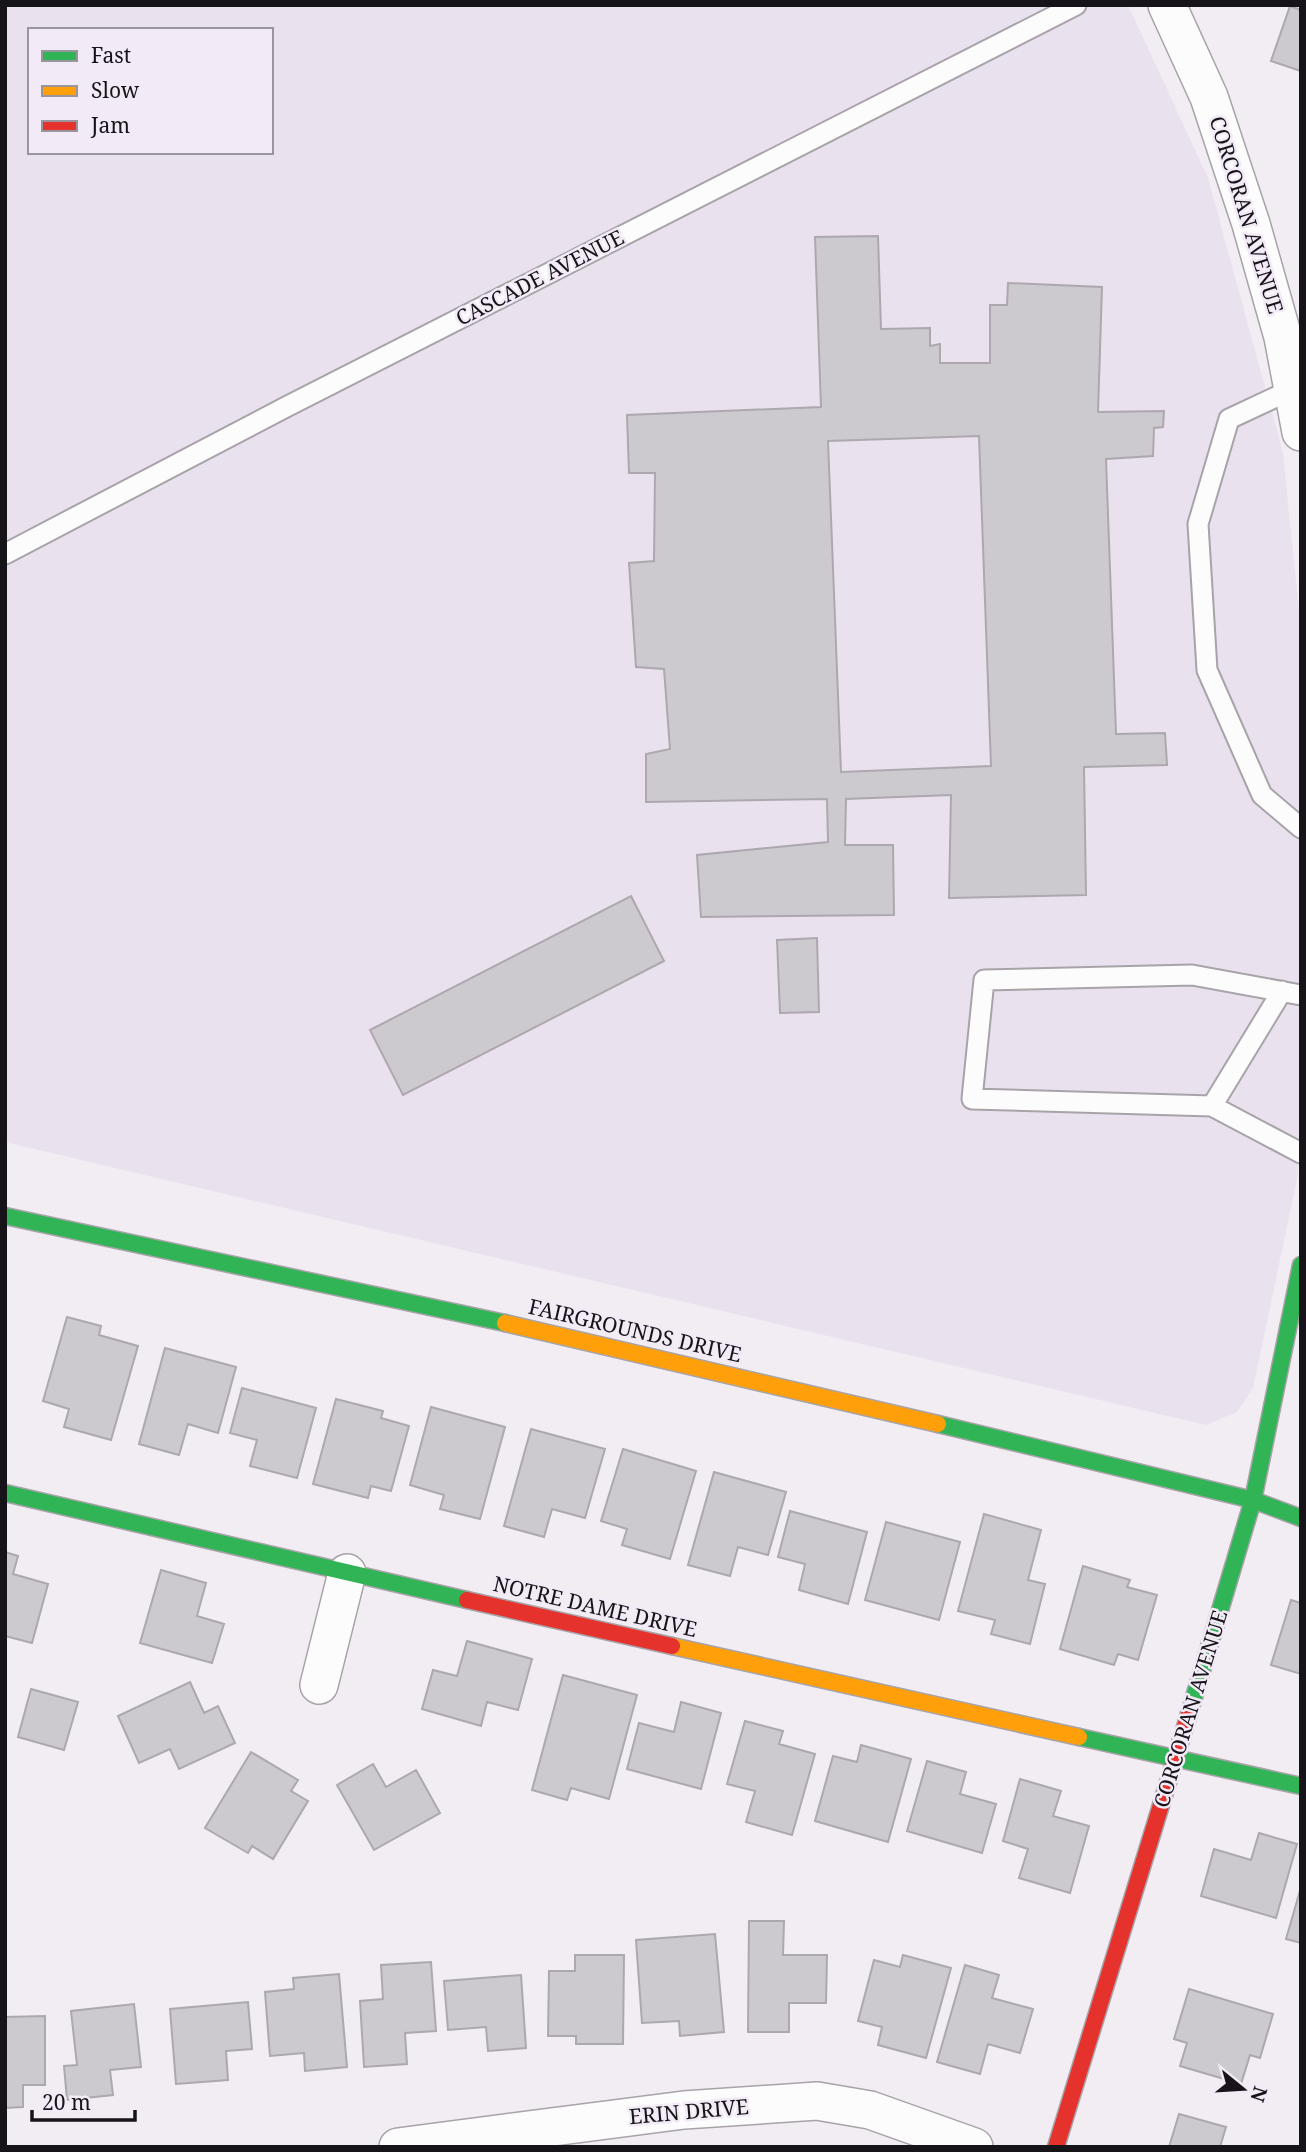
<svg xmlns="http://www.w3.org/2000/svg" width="1306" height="2152" font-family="'Noto Serif',serif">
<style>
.built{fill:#eae1ee;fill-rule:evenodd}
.building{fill:#cdcacf;stroke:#aca8ad;stroke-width:2;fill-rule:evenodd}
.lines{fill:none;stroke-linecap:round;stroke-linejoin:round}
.lane-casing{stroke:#a7a3a8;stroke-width:23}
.street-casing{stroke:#a7a3a8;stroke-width:40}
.fast-casing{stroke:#a7a3a8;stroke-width:19}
.slow-casing{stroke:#a7a3a8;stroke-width:19}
.jam-casing{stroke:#a7a3a8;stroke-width:19}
.lane{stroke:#fdfcfd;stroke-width:19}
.street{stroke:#fdfcfd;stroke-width:37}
.fast{stroke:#30b455;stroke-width:16}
.slow{stroke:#ff9f0a;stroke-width:16}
.jam{stroke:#e5322d;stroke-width:16}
.labels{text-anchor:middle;stroke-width:5;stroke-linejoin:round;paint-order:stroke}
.street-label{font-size:21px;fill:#161418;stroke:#f2eaf6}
</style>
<rect width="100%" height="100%" fill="#f1edf3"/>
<path class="built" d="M5,5H1128L1208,178L1283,453L1301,631V1140L1297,1179L1253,1388L1237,1412L1206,1425L5,1142ZM30,30H271V152H30Z"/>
<path class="building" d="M1290,6L1301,10V71L1271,61Z
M878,236L881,329L930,328V346L940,344V363H990V305H1007L1008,283L1102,287L1098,412L1164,411L1163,427L1154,428L1153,456L1106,459L1116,734L1165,733L1167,765L1084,767L1086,895L949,898L951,795L846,799L845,845H893L894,915L701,917L697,855L828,842L827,799L646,802V754L670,749L664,669L636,667L629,563L654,561L655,473H629L627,415L821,407L815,237ZM979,436L991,766L841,772L828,441Z
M631,896L664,961L403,1095L370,1030Z
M817,938L819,1012L780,1013L777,940Z
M67,1317L101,1326L99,1335L138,1346L111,1440L64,1427L69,1409L43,1401Z
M165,1348L236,1367L218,1433L188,1424L179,1455L139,1444Z
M242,1388L316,1408L297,1478L250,1466L257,1440L230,1433Z
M336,1399L383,1411L381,1418L409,1426L391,1491L371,1486L368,1498L313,1484Z
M431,1407L505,1427L480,1519L440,1509L444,1495L410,1485Z
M531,1429L605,1449L585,1518L552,1509L544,1537L504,1526Z
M623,1449L696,1471L670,1559L622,1545L627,1529L601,1521Z
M714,1472L786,1492L768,1555L738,1547L730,1576L688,1565Z
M790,1511L867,1532L848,1604L799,1590L805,1564L778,1557Z
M984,1514L1041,1530L1028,1580L1045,1584L1030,1644L991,1634L995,1620L958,1611Z
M886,1522L960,1542L939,1620L865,1600Z
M5,1552L18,1556L13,1574L48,1584L32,1643L5,1636Z
M1083,1566L1130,1580L1127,1587L1157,1595L1138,1660L1118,1654L1114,1665L1060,1649Z
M161,1570L206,1583L197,1616L224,1624L212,1663L140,1643Z
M1291,1600L1301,1603V1674L1271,1665Z
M467,1641L532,1659L518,1710L487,1702L481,1726L422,1709L433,1670L457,1676Z
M563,1675L637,1695L609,1799L571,1788L567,1800L532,1790Z
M190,1682L204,1713L218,1706L235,1743L179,1769L170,1749L139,1763L118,1716Z
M31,1689L78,1702L64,1750L18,1737Z
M681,1702L721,1713L701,1789L627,1769L639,1723L674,1732Z
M745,1721L783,1731L779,1744L815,1754L792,1835L746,1822L755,1791L727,1784Z
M861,1745L911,1759L888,1842L815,1821L833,1756L857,1762Z
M251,1752L298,1780L291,1791L308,1801L273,1859L252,1846L248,1853L205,1828Z
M927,1761L966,1772L960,1794L996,1804L982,1853L907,1831Z
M373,1764L386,1787L416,1770L440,1813L374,1850L337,1785Z
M1020,1779L1061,1791L1053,1816L1089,1826L1070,1893L1019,1878L1028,1849L1003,1841Z
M1259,1833L1297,1844L1276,1918L1201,1896L1214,1849L1251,1860Z
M1301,1887V1943L1286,1939Z
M749,1921H784L783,1955H827L826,2003H789V2032H748Z
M715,1934L724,2032L680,2036L679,2021L642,2023L636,1940Z
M575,1955H624L623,2044H576V2036H548L549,1971H575Z
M903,1955L951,1968L926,2058L878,2045L882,2027L858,2021L874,1960L900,1967Z
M431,1962L436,2031L405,2033L407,2064L364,2067L360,2001L383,1999L381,1965Z
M965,1965L999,1975L992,1998L1033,2009L1020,2053L988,2044L980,2074L937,2062Z
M339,1974L347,2067L305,2071L304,2053L270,2056L265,1992L294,1989L293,1978Z
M521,1975L526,2048L488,2051L486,2027L448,2030L444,1981Z
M1189,1989L1273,2014L1260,2058L1250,2055L1241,2084L1180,2066L1187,2043L1174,2039Z
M248,2002L252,2049L226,2051L228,2080L176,2084L170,2009Z
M134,2004L141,2067L110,2070L113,2095L67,2100L64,2066L77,2065L71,2011Z
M45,2016V2085H23V2107L5,2108V2017Z
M1179,2114L1226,2127L1220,2147H1169Z"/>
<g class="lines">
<defs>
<path id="lane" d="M1293,389L1229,419L1198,524L1207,670L1262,795L1301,828
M5,554L286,407L1076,5
M1301,995L1192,975L984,980L972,1099L1212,1106L1301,1153
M1212,1106L1282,991"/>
<path id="street" d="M1167,5L1209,97L1251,224L1283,337L1301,432
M319,1685L347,1573
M398,2147L684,2110L817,2101L870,2110L974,2147"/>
<path id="fast" d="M5,1216L505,1323
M938,1424L1253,1500L1301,1518
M5,1493L467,1600
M1189,1714L1253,1500L1301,1265
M1079,1737L1301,1786"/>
<path id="slow" d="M505,1323L938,1424
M672,1646L1079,1737"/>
<path id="jam" d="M467,1600L672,1646
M1056,2147L1189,1714"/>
</defs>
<use href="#lane" class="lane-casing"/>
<use href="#street" class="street-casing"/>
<use href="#fast" class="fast-casing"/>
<use href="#slow" class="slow-casing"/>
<use href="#jam" class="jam-casing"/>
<use href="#lane" class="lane"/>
<use href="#street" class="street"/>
<use href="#fast" class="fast"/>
<use href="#slow" class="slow"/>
<use href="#jam" class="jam"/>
</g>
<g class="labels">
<g class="street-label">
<text transform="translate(1246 215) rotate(73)" y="7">CORCORAN AVENUE</text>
<text transform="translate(540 278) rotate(-27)" y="7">CASCADE AVENUE</text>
<text transform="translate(635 1331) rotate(13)" y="7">FAIRGROUNDS DRIVE</text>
<text transform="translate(595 1607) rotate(13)" y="7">NOTRE DAME DRIVE</text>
<text transform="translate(1191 1709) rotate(-73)" y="7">CORCORAN AVENUE</text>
<text transform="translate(689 2112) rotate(-5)" y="7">ERIN DRIVE</text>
</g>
</g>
<rect width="1306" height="2152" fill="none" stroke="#161418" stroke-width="14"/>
<rect x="28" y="28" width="245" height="126" fill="#f2eaf6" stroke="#9a949d" stroke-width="2"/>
<rect x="42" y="51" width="35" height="10" fill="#30b455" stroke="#9a949d" stroke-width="2"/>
<text x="91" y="63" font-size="21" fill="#161418">Fast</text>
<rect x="42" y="86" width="35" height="10" fill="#ff9f0a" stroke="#9a949d" stroke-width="2"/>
<text x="91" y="98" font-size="21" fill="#161418">Slow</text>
<rect x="42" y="121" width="35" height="10" fill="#e5322d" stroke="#9a949d" stroke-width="2"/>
<text x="91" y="133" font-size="21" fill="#161418">Jam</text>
<g transform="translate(1243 2089) rotate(108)" stroke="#f2eaf6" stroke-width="5" paint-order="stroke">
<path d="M0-5L12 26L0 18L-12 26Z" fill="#161418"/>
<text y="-10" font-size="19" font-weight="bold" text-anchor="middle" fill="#161418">N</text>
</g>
<path d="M32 2110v10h103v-10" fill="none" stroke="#161418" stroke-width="3.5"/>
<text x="42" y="2110" font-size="21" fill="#161418" stroke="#f2eaf6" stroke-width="5" paint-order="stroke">20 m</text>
</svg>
